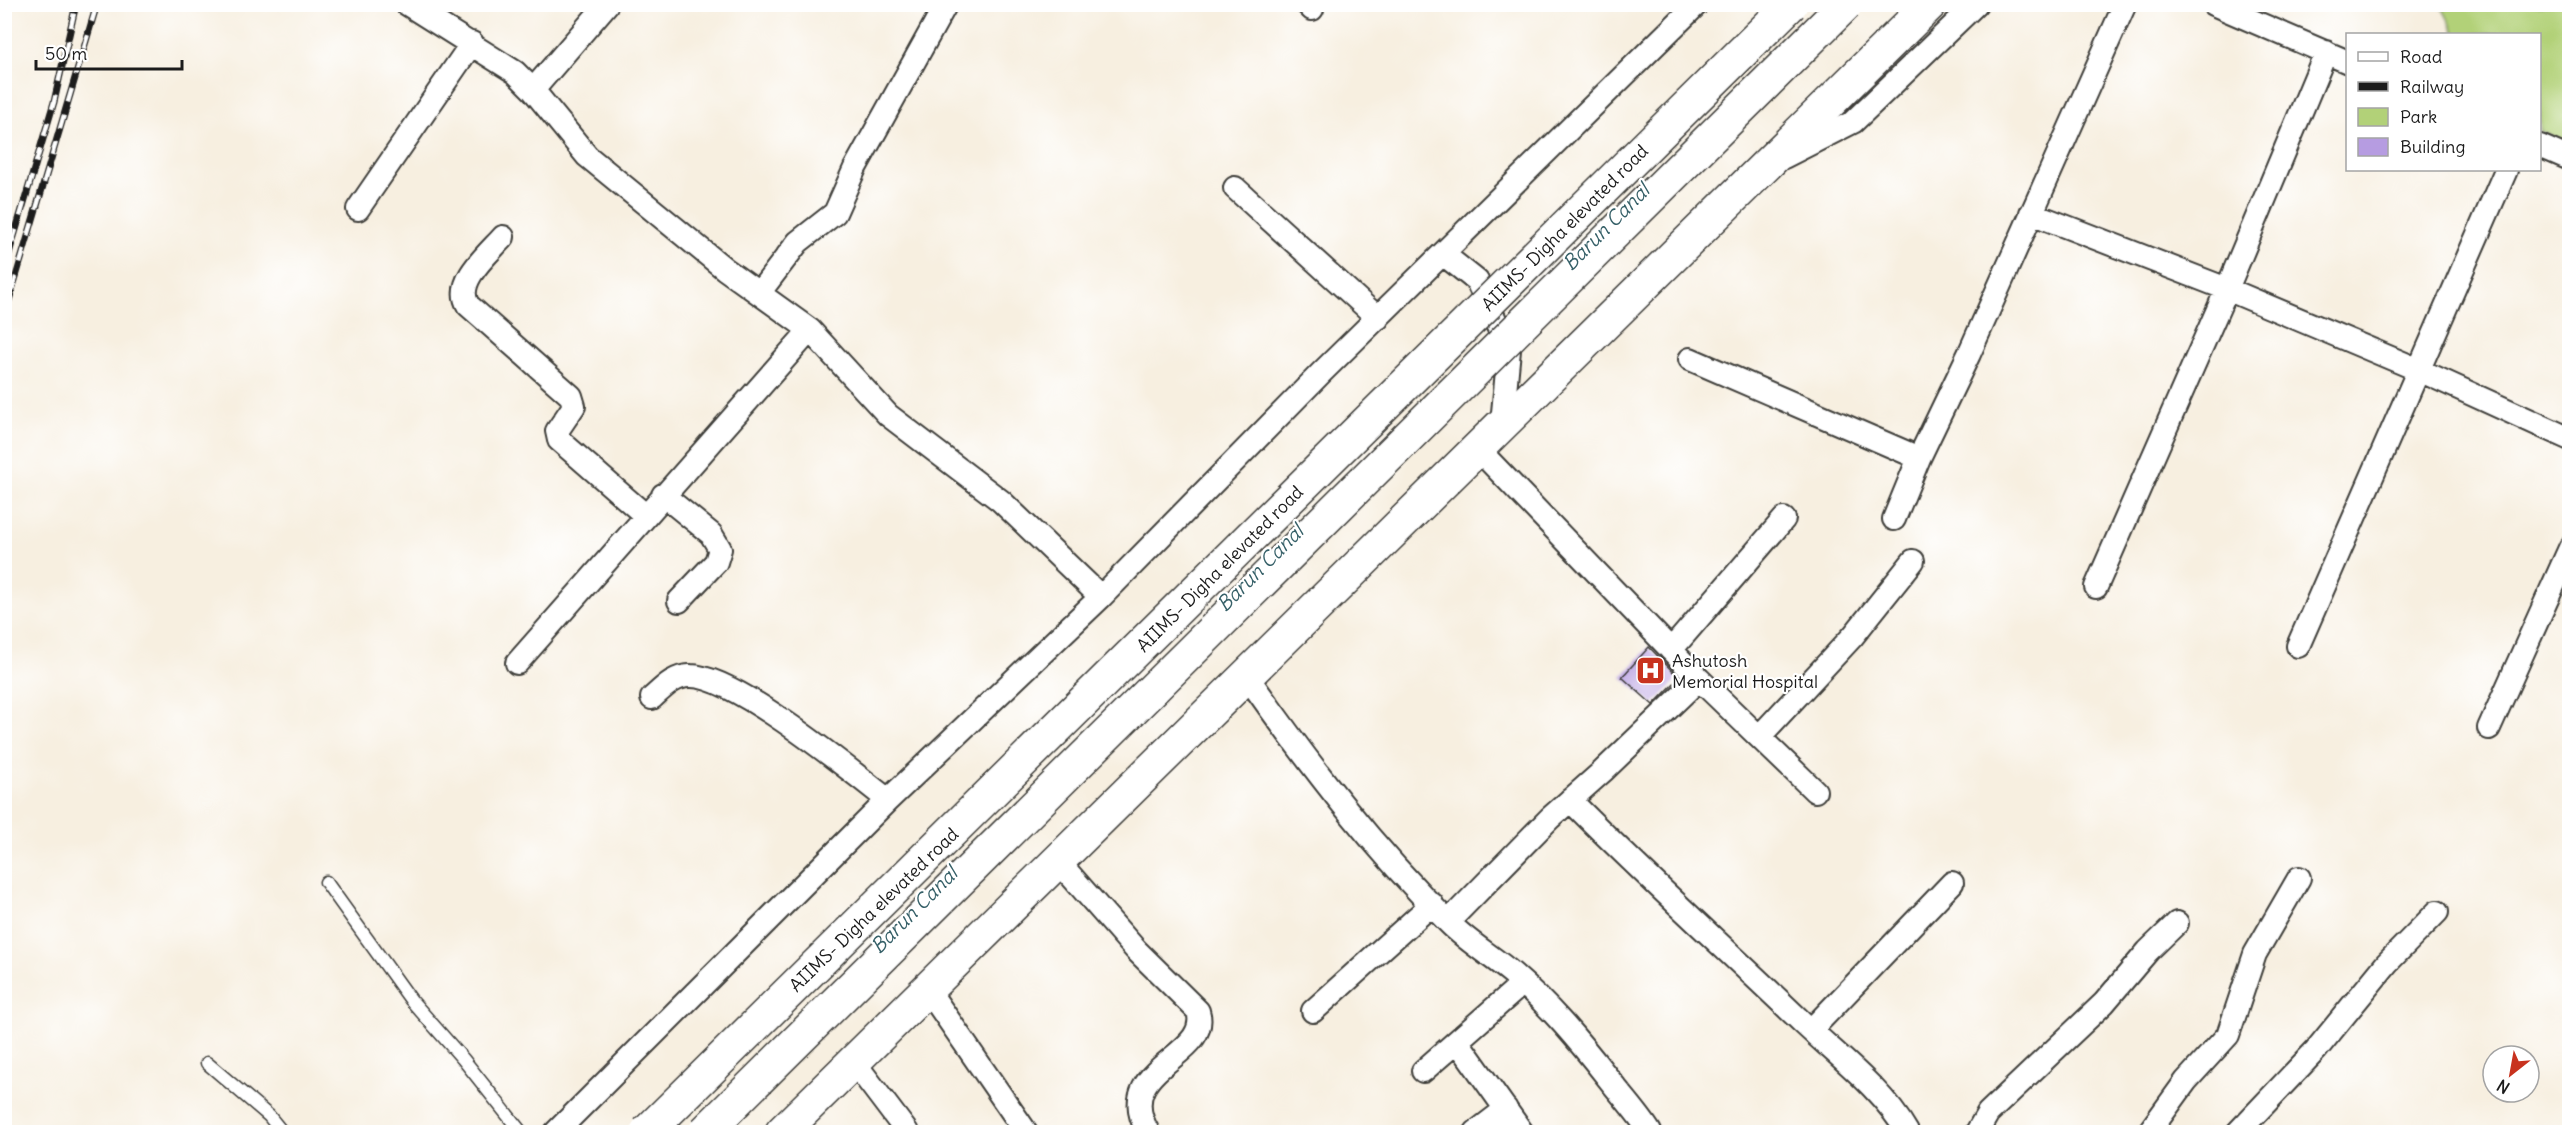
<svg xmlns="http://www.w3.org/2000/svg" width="2574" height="1137" font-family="Delius,sans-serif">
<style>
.green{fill:#b2d178;stroke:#67764a;stroke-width:1.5}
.building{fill:#b69ce1}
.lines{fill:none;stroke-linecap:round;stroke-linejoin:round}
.lane-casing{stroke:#3d3c39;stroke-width:15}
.street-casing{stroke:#3d3c39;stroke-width:26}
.secondary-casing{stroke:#3d3c39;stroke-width:36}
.lane{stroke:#fff;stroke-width:12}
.street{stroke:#fff;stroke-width:22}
.secondary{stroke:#fff;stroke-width:33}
.rail-casing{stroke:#1c1c1c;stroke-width:7}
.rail{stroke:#fff;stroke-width:4.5;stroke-dasharray:14;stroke-linecap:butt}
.highway-bridge-casing{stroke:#3d3c39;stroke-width:36;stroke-linecap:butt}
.highway-bridge{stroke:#fff;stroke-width:33}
.labels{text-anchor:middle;stroke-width:4.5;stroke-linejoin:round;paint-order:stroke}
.street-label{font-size:18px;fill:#1c1c1c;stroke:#fff}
.poi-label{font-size:18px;fill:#1c1c1c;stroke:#fff;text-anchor:start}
.water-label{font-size:20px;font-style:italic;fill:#366068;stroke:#fff}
</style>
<rect width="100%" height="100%" fill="#fff"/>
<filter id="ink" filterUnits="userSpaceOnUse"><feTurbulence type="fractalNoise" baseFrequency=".0167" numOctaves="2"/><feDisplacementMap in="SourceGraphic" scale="12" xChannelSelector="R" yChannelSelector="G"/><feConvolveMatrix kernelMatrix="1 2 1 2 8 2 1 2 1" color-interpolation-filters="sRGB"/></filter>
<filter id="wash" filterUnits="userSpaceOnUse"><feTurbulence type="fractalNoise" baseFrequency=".008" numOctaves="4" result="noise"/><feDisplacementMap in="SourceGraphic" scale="24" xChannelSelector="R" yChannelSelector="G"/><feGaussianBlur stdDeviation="1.35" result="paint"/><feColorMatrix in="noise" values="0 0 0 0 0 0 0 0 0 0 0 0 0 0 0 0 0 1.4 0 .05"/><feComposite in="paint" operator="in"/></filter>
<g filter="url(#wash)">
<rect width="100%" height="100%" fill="#f7efe0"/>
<path class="green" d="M2441,5H2569V143L2540,131V34H2456Z"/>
<g id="blocks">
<path class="building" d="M1649,647L1679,678L1653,705L1622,677Z"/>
</g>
</g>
<g filter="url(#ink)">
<use href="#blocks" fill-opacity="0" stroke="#3d3c39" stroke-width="1.5"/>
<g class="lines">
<defs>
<path id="lane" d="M326,882L411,1000L463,1059L521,1132
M207,1063L269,1116L282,1132"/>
<path id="street" d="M407,4L515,72L533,90L587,156L725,269L810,330L888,415L1001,501L1101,597
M1307,4L1312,9
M2213,4L2348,62
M533,90L607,4
M2540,146L2570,159
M1784,157L1853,122L1976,4
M1235,188L1378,318
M358,209L472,43
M2031,213L2227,289L2419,370L2570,439
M503,237C488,254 454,282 468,305L571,396L574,406L557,431L559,440L646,516
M1443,254L1477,281L1509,350L1502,423
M759,293L798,242L835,213L855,168L946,4
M1690,359L1919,458
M1477,448L1699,679L1815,791
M663,495L711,534L720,549L716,562L679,601
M1894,519L1919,458L1969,354L2125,4
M2096,587L2227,289L2326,52
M2298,646L2506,170
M1671,650L1784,519
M517,663L810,330
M1247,676C1308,763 1373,848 1449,923C1469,943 1492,956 1513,974C1549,1005 1579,1041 1608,1078C1622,1096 1638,1113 1650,1132
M652,698C663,688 675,675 691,676C735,676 850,770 888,800
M2489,728L2570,548
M1759,737L1853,636L1913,561
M1570,800C1646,877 1726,949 1804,1024C1839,1057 1883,1090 1907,1132
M1058,861L1136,950L1198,1011C1213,1058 1110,1066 1148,1132
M1448,922L1550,818L1603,771L1699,679
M928,990L1026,1132
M1313,1011L1432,904
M1811,1030L1952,883
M1458,1042L1522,1132
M854,1062L907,1132
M1423,1071L1523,983
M556,1132L888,800L1101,597L1321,373L1697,4
M1476,1132L1506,1109
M1977,1132L1988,1113L2104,1003L2148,951L2177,923
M2149,1132L2186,1081L2228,1035L2255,954L2299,878
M2238,1132L2316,1050L2387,963L2437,912"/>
<path id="secondary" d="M782,1132L1930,4"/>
</defs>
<use href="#lane" class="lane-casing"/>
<use href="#street" class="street-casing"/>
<use href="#secondary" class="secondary-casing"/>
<use href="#lane" class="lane"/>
<use href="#street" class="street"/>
<use href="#secondary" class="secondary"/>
<defs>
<path id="rail" d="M4,270L54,102L76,4
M4,317L97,4"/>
</defs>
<use href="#rail" class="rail-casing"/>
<use href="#rail" class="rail"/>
<defs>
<path id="highway-bridge" d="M647,1132L1791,4
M705,1132L1846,4"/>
</defs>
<use href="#highway-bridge" class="highway-bridge-casing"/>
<use href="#highway-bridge" class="highway-bridge"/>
</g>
</g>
<defs>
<symbol id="hospital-square" viewBox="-11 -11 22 22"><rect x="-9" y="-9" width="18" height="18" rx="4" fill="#c8321e" stroke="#fff"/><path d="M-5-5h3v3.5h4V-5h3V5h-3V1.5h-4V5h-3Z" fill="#fff"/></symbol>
</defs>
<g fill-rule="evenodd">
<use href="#hospital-square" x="1634" y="654" width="33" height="33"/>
</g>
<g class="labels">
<g class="street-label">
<text transform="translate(1565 228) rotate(-45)" y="6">AIIMS- Digha elevated road</text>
<text transform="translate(1220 569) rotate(-45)" y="6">AIIMS- Digha elevated road</text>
<text transform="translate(874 910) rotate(-44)" y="6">AIIMS- Digha elevated road</text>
</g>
<g class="poi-label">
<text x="1672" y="667">Ashutosh<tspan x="1672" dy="21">Memorial Hospital</tspan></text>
</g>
<g class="water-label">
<text transform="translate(1606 227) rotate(-45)" y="7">Barun Canal</text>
<text transform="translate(1260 568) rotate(-45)" y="7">Barun Canal</text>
<text transform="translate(914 910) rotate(-45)" y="7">Barun Canal</text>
</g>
</g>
<rect width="2574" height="1137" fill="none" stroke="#fff" stroke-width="24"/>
<rect x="2346" y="33" width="195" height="138" fill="#ffffff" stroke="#a4a4a4" stroke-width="1.5"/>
<rect x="2358" y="52" width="30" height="9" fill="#ffffff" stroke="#a4a4a4" stroke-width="1.5"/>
<text x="2400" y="63" font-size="18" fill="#1c1c1c">Road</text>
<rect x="2358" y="82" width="30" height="9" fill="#1c1c1c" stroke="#a4a4a4" stroke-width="1.5"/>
<text x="2400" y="93" font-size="18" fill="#1c1c1c">Railway</text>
<rect x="2358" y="108" width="30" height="18" fill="#b2d178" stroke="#a4a4a4" stroke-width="1.5"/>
<text x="2400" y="123" font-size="18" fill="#1c1c1c">Park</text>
<rect x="2358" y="138" width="30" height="18" fill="#b69ce1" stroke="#a4a4a4" stroke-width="1.5"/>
<text x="2400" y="153" font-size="18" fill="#1c1c1c">Building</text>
<g transform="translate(2511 1074) rotate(211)"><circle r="28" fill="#ffffff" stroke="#a4a4a4" stroke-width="1.5"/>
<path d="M0-4.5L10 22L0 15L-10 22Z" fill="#c8321e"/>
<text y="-9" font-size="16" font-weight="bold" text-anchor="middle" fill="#1c1c1c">N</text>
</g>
<path d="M36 60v9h146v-9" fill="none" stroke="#1c1c1c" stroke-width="3"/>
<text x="45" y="60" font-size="18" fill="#1c1c1c" stroke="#ffffff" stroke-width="4.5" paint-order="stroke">50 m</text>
</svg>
